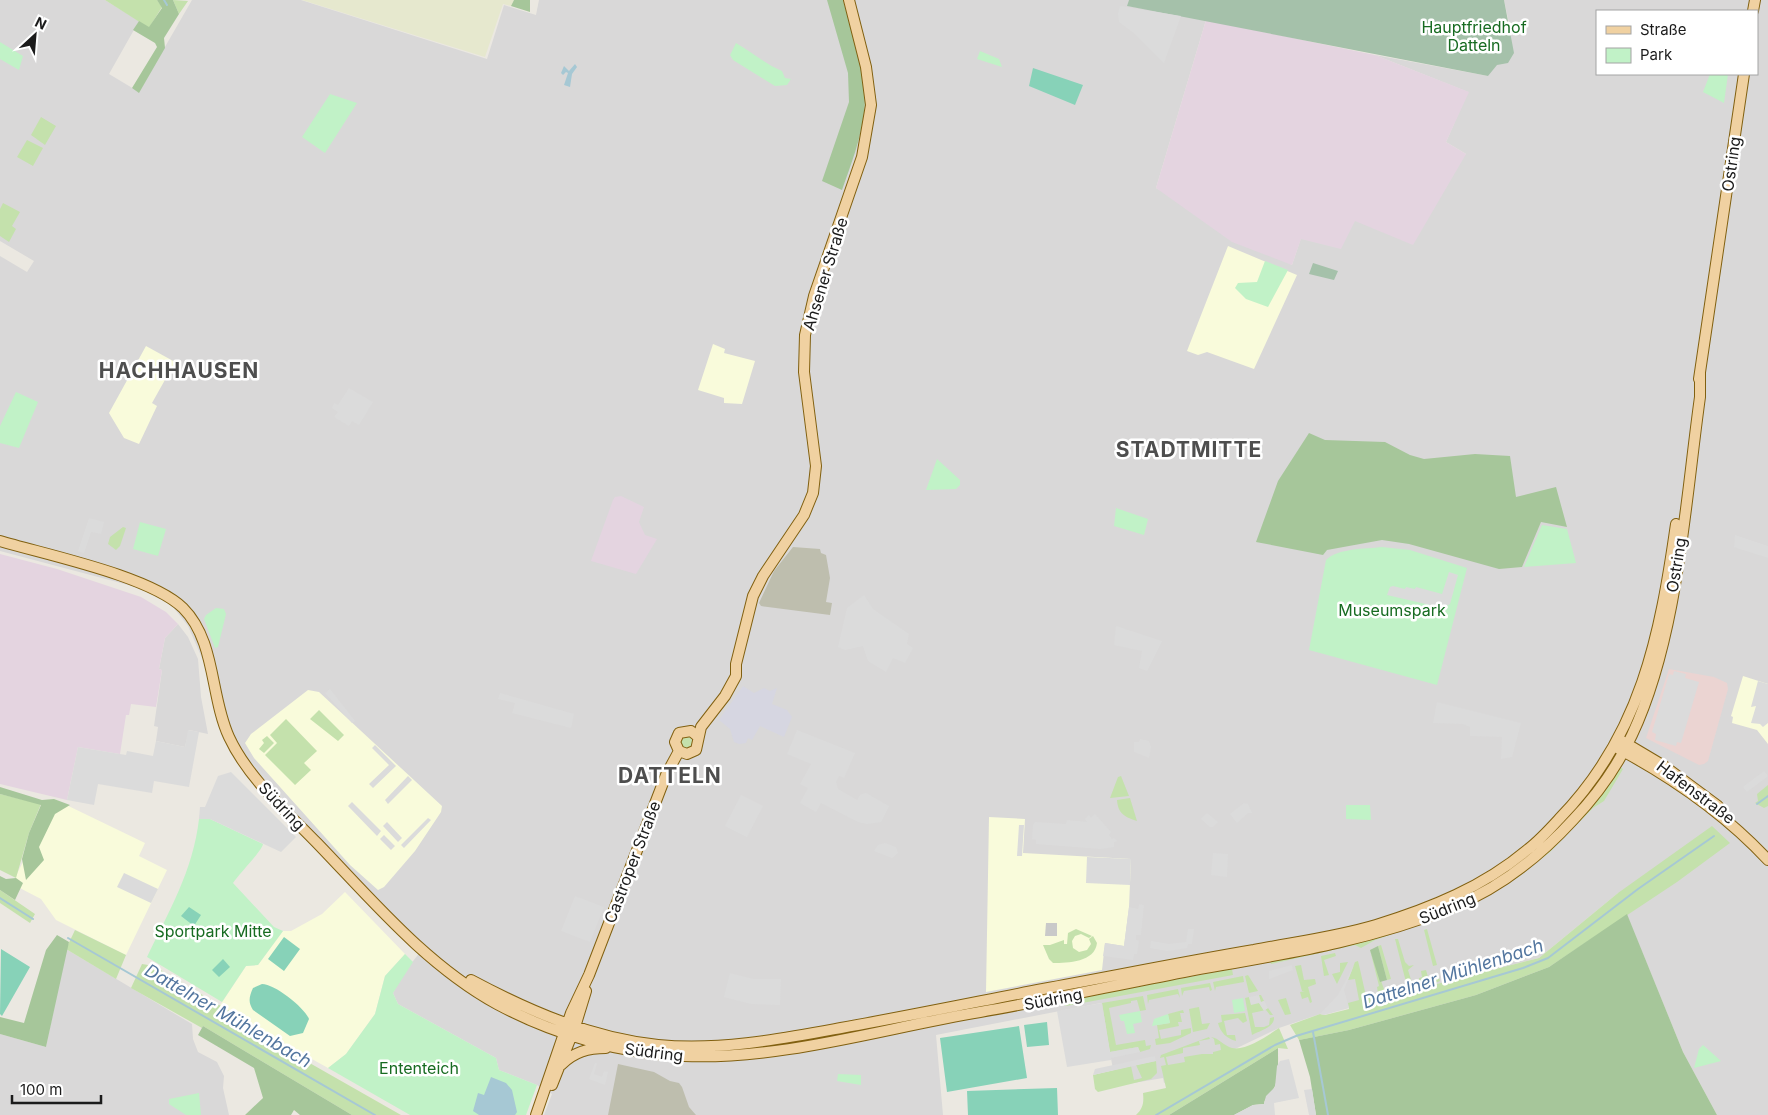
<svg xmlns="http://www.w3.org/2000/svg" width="1768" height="1115" font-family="Inter,sans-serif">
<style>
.residential{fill:#d9d8d8;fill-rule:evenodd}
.commercial{fill:#ebd4d2}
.industrial{fill:#e4d4e0}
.education{fill:#f9fbdb}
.religious{fill:#c9c9c9}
.construction{fill:#bebeae}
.farmland{fill:#e6e8ce}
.grass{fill:#c4e1ac}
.forest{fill:#a6c69a}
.cemetery{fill:#a5c1aa}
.park{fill:#c1f2c7}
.pitch{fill:#87d2b8}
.parking{fill:#dbdbdb}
.plaza{fill:#d6d6e1}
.water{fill:#a6c8d4}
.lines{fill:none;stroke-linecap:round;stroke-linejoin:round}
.stream{stroke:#a6c8d4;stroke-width:2}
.major-casing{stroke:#816010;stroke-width:12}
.major{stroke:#f0d1a1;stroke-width:10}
.labels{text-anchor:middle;stroke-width:5;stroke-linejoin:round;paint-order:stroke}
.park-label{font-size:16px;fill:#176b21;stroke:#fff}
.street-label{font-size:16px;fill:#1b1b1b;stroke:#fff}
.water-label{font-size:18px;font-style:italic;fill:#53769f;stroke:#fff}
.district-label{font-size:21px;font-weight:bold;letter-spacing:1px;fill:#4e4e4e;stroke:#fff}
</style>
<rect width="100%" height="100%" fill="#ebe8e1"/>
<path class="residential" d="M0,0H105L139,21L109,74L139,92L192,0H301L487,59L504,5L536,15L539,0H1129L1128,6L1206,20L1156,188L1292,265L1301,238L1355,220L1466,154L1446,142L1468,92L1375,55L1488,76L1510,28L1504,0H1768V1115H1717L1683,1052L1618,893L1539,958L1320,1014L1279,1028L1164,1083L1163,1078L1116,1086L1101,1003L936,1035L943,1115H544L552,1094L537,1085L499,1070L496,1058L398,1004L393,993L403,974L424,947L244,769L222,735L205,665L188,626L173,607L151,591L0,551V256L27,272L34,261L0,241ZM1597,11H1757V74H1597Z
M178,624L188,637L198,659L201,697L208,734L189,730L185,747L156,741L158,727L154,726L162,670L159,669L165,638Z
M66,949L192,1024L193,1039L198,1052L217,1062L224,1076L223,1088L229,1115H0V1034L46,1047Z"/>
<path class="commercial" d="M1669,669L1714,677L1727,683L1728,689L1708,761L1704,764L1699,765L1646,738Z"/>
<path class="industrial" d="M1206,20L1375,55L1469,92L1446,142L1466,154L1413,245L1355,221L1341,249L1301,239L1292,265L1232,242L1156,188Z
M621,496L644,507L639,522L645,535L657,539L636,574L591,561L613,500L615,497Z
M0,554L57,569L141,597L166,612L178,624L165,638L159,669L162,670L156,707L131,704L129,715H126L120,754L78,747L67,800L0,784Z"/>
<path class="education" d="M1228,246L1297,275L1254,369L1207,352L1198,355L1187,351Z
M713,344L725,349L724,353L755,361L742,404L724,403V398L698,390Z
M146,346L175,362L152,403L157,406L139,444L124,438L109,413Z
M1743,676L1768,684V744L1757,730L1732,723L1733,717L1731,716Z
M308,690L319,692L442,806L441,812L415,851L384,887L378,890L350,865L254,758L245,743L251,734Z
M54,799L145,843L139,856L167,870L126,955L56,920L41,899L12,884Z
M989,817L1025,819L1023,853L1131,859L1129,907L1124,946L1105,943L1102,970L986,992Z
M345,892L405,954L385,976L375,1014L346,1054L328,1068L219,1007L246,966L258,965L283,931H291L322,914Z"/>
<path class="religious" d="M1046,923H1057V936H1045Z"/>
<path class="construction" d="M793,547L820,549L821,553L826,555L830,578L826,602L832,603L830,615L761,606L759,603L774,571Z
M618,1064L654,1072L670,1081L679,1083L682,1087L689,1107L696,1115H608Z"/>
<path class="farmland" d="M302,0H514L511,6L503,4L485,57Z"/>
<path class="grass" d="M105,0H157L162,7L149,28Z
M173,0L188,1L179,14Z
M41,117L56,126L45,145L31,135Z
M27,140L43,148L33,166L17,157Z
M3,203L20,212L12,226L16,229L9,242L0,236V209Z
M123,527L126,528L120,546L116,550L108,544L110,537Z
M319,710L344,735L338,741L310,719Z
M286,719L317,751L304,763L311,770L295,785L265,755L277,743L270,735Z
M267,736L274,743L264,753L259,749L264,743L262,740Z
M680 742a6 6 0 1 1 12 0a6 6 0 1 1-12 0Z
M1620,767L1623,769L1604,801L1593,808L1550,852L1517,878L1456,912L1375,940L1361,948L1355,945L1271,964L1270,961L1450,913L1570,831L1597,799Z
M1121,776L1129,796L1110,798L1118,777Z
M1768,785V806L1764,808L1755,803L1758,801L1757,794Z
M0,794L41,804L29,833L16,878L0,870Z
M1130,798L1137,821C1125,817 1118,814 1117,800Z
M1712,826L1730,843L1677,882L1549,967L1476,995L1349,1030L1299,1040L1290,1025L1320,1014L1325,1015L1349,1009L1348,1003L1359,1000L1355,979L1348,980L1355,962L1358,961L1359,965L1366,996L1378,993L1377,987L1379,986L1370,950L1385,992L1390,991L1391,994L1408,990L1395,939H1398L1405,962L1409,966L1414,965L1408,970L1412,983L1419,982V978L1422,977L1421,971L1426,970L1428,977L1438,974L1440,981L1425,987L1539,958L1618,893Z
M0,890L35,914L30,923L0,903Z
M1076,929L1092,936L1089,938L1081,934L1075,936L1072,941L1073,948L1079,952L1087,950L1091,944L1089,939L1093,936L1097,943C1095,962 1068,963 1053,963L1049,959L1043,945H1050L1064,940V944H1067L1068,933Z
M1427,929L1437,965L1433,966L1424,930Z
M75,930L126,955L116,979L66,949Z
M1381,945L1391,979L1387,980L1378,946Z
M1335,953L1336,956L1324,960L1329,975L1324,976L1321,956Z
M1348,962L1337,984L1332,974L1340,972V963Z
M142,964L154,966L263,1031L278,1045L401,1115H352L203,1026L202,1028L131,988Z
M1301,965L1304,980L1315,979L1316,984L1308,987L1312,1002L1310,1003L1308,997L1302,999L1300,992L1305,991H1302L1295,966Z
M1232,969L1233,975L1066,1006L1060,1001Z
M1248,975L1258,991L1249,993L1245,976Z
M1243,976L1244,982L1216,987L1215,991L1213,982Z
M1210,983L1212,990L1210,991L1209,987L1184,991L1182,996L1181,988Z
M1178,989L1180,998L1178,994L1149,1000L1148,1004L1147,995Z
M1259,995H1261L1264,1001L1259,1003L1264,1010L1268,1008L1273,1015H1270L1266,1010L1252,1013L1255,1027H1264L1269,1025L1270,1018L1274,1017C1275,1027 1260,1031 1252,1035L1245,998L1249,997L1251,1004Z
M1143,996L1146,1010L1140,1011L1137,1000L1131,1001V1003L1109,1008L1116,1045L1145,1040L1146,1046L1151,1045L1150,1049L1140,1052L1138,1047L1110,1052L1102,1003Z
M1286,998L1291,1014L1285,1015L1278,1000Z
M1199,1007L1202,1024L1210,1023L1207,1029L1193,1032L1189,1009Z
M1183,1010L1184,1013H1180L1182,1022H1178L1179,1026L1159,1030L1161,1039L1181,1035V1030L1191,1028V1033L1170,1043L1156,1045L1155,1039L1159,1038L1157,1025L1170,1023L1168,1014Z
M1245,1013L1247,1021L1243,1023L1238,1018L1224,1021L1227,1035H1235L1236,1041C1227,1039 1220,1032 1218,1023L1222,1022L1221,1015Z
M1279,1028L1288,1049L1278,1048L1169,1115H1136C1143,1108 1144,1103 1143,1093L1166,1088L1161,1066L1166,1065L1164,1057L1160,1058L1161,1055L1209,1037L1210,1039L1199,1041L1200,1045L1183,1048V1053L1166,1057L1168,1065L1185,1062L1184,1057L1202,1054H1213V1052L1221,1050L1220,1044L1215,1045L1214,1039L1211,1037C1219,1038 1224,1046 1232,1048C1246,1051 1267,1036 1279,1028Z
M1156,1061L1157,1073L1151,1079L1098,1092L1095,1089L1093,1075L1131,1066L1134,1080L1142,1078L1136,1065Z"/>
<path class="forest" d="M157,0H173L179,14L164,38L165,48L139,93L132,88L157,47L155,43L133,30L139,21L149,27L162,8Z
M514,0H530V12L511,6Z
M827,0H843C853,36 869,74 864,112C861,139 851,164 842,190L822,181L849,102L848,73Z
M1309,433L1325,440L1385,442L1410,455L1424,459L1475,454L1510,456L1516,497L1556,487L1567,527L1541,522L1522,567L1499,569L1409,544L1382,540L1327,550L1323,555L1256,542L1278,481Z
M0,787L42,800L54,799L70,805L55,814L39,847L44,860L26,880L22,859L29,833L41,805L0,794Z
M0,876L6,879L16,878L23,883L15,900L0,890Z
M1627,914L1683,1052L1717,1115H1316L1310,1077L1299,1040L1349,1030L1476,995L1549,967Z
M57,935L69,942L46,1047L0,1034V1017L24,1023L46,950Z
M1378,946L1387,980L1380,982L1370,950Z
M203,1026L352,1115H300L294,1110L291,1115H245L263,1098L254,1068L198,1035Z
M1278,1048C1278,1057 1279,1080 1274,1088C1271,1095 1265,1096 1264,1104L1253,1105L1234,1115H1169Z"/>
<path class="cemetery" d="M1129,0H1504L1514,53L1508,63L1497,65L1488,76L1127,6Z
M1313,263L1338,271L1334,280L1309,274Z"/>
<path class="park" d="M0,42L23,56L19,70L0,59Z
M736,43C752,52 765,64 782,71L785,78L791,79L787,85L775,86L733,60L730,55Z
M980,51L999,59L1002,67L977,59Z
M1710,74H1728L1724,103L1703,92Z
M330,94L357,103L325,153L302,137Z
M1265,261L1288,270L1268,307L1246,299L1235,288L1238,283L1257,282Z
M16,392L38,402L19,448L0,443V426Z
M937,459L960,480V485L956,489L926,490Z
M1116,508L1148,519L1144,535L1114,526Z
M140,522L166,529L158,556L133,549Z
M1542,525L1567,529L1576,563L1524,567Z
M1382,547L1410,550L1467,568L1437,685L1309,650L1326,560C1338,548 1365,549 1382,547Z
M216,608L224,609L226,614L218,647L215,648L204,619L206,615Z
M1346,805H1370L1371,820L1346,819Z
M199,819H210L263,844C262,851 239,874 233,883L274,927L283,931L258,965L246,966L222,1002L147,957C169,911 193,871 199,819Z
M405,954L413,962L393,993L398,1004L496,1058L499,1070L537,1085L526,1115H410L328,1068L346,1054L375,1014L385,976Z
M1243,998L1245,1011L1234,1013L1232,1000Z
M1140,1011L1142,1022L1133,1024L1135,1033L1127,1034L1124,1021H1121L1119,1015Z
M1168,1014L1170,1023L1152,1026L1154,1019Z
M1703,1045L1721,1061L1694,1068L1699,1049Z
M838,1074L861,1075V1085L837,1081Z
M199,1093L201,1115H186L169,1104V1099Z"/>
<path class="pitch" d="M1033,68L1083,85L1075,105L1029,86Z
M189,907L201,915L194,926L181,916Z
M284,937L300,949L284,971L268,959Z
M1,949L30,967L2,1016L0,1014Z
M223,959L230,967L219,977L212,970Z
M262,984C275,984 305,1008 309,1019L303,1033L290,1036L253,1010C248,1002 249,997 253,988Z
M1047,1022L1049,1045L1027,1047L1024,1025Z
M1019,1026L1027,1078L947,1092L940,1038Z
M1057,1088L1058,1115H968L967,1091Z"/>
<path class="parking" d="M1120,6L1181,16L1164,63L1135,34L1119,22L1118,14Z
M349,388L373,402L359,425L352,421L349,426L334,417L338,412L332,408L334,403L338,405Z
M89,518L104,522L101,534L91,532L84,553L78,551Z
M1735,535L1768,546V558L1734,547Z
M1449,572L1458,575L1450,604L1443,608L1387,595L1390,587L1393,586L1405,589L1406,587L1415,589L1416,587L1442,594Z
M864,595L873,609L909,634L907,644L913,648L905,663L893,658L886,672L868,661L863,646L845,650L838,647L847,608Z
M1116,626L1162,641L1147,671L1139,668L1142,651L1114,645Z
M1674,671L1686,674L1685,678L1699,682L1681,743L1677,742L1676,746L1655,740L1656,734L1652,732L1669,674L1673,675Z
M1758,681L1768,684V723L1763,727L1760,724L1751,723L1756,706L1751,707Z
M330,689L355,721L352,723L325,693Z
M500,693L574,714L571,728L512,713L515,703L498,699Z
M1437,702L1521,723L1512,757L1501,759L1502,737L1470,736V727L1463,724L1433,723Z
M188,730L199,732L189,787L154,781L152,793L98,784L94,805L67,800L78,747L126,755L127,751L153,756L156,741L185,747Z
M797,730L855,753L844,778L839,776L836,782L838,789L857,800L860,795L866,793L889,806L881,822L867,824L858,822L821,803L816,812L800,803L808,788L800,784L811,764L787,754Z
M1140,739L1149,741L1151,747L1149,758L1134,752V742H1139Z
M375,745L396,766L373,788L369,784L389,765L372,748Z
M249,758L315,833L367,888L365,890L258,772L248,760Z
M1764,771L1768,776L1747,792L1743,787Z
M231,772L296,837L281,852L210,819H199L200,807H205L218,776Z
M408,776L412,780L388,804L385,800Z
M741,795L763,806L747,837L725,826Z
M352,802L381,831L377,836L348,806Z
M1244,803L1248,804L1252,813H1248L1237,823L1230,814Z
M1207,813L1218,822L1213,827H1210L1201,819Z
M1095,814L1111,832L1109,835L1112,839L1114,838L1117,841L1114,842V847L1101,849L1036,844V840L1032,839L1033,825L1035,822L1066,824L1067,820L1087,822L1085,819L1089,815L1091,818Z
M428,818L431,820L404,848L401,845Z
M387,822L402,838L398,842L383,826Z
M1019,825H1024L1022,856H1017Z
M384,835L395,846L391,850L380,839Z
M885,843L896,847L898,853L892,858L874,851L878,845Z
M1213,853L1228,854L1227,877L1211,875Z
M1087,857L1131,859L1130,885L1086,883Z
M124,873L158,889L151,903L117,887Z
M575,896L604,907L590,942L561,931Z
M1139,904L1144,905L1141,935H1136V940L1139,941L1137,954H1134L1133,960L1103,956L1105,943L1124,946L1129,907L1138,909Z
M1188,929H1194L1192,944H1188L1187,948L1168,951L1150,948L1151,941L1169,944L1186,942Z
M1292,965L1293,970L1269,979V971Z
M1354,965L1344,990L1349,1008L1324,1015L1320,1014L1338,995Z
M730,973L754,979H781L780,1005L751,1004L724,997Z
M1407,983L1409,989L1391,994L1389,988Z
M1259,995L1261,1002L1264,1001L1268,1008L1264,1011L1259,1003L1251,1005L1249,997Z
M1102,1003L1110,1052L1138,1047L1140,1052L1111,1058V1060L1067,1067L1057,1011Z
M1155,1056L1156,1061L1093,1075L1095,1069Z
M1289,1059L1299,1098L1274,1103L1275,1115H1234L1253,1105L1264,1104L1266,1096L1275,1087L1277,1066L1280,1061Z
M595,1063H597L594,1074L602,1077L604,1071L608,1072L605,1085L589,1079Z
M1312,1089L1316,1115H1309L1304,1090Z"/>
<path class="plaza" d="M743,686L754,693L764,688L770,691L777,688L772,704L787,710L792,717L784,737L760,726L752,740L748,738L746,743L739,744L734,742L730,729L719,720Z"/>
<path class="water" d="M575,64L577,67L572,74L570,87L564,85L568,73L566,72L563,75L561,73L564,66L569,71Z
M491,1077L506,1083L512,1090L517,1112L515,1115H479L473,1111L478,1093L484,1095Z"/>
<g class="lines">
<path class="stream" d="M164,0L167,5
M1757,804L1768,796
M0,898L33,919
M68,938L375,1115
M1313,1032L1328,1115
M1156,1115L1275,1045L1296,1036L1523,968L1548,958L1638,889L1714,836"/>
<defs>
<path id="major" d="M1753,11L1755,0
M1699,379L1744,74
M0,541C47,555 150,576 183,608C216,641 210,696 229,737C248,778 286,811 317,843C372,900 426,965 497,1004C553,1034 620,1054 684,1056C782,1060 884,1028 980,1012C1049,1000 1116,985 1184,972C1277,955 1364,943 1453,907C1500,888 1539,857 1573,820C1596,796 1618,765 1632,735C1678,637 1685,504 1700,397V373
M697,736L691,731L679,733L675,742L679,751L687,754L696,750L701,727L725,696L736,676V664L753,596L763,576L804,515L813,493L816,466L804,372L805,335L814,296L862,157L871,105L866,67L849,0
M1622,741L1664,766L1718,806
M1619,749C1673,778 1726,815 1768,860
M471,980C529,1011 591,1038 658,1045C719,1051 781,1039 841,1028C908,1016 976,1002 1043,989C1114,976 1183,962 1254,950C1295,942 1336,937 1376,925C1431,908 1483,887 1527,850C1539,841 1549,830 1559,819C1641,735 1660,636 1676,524
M561,1065C574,1052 588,1048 606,1048
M552,1085L575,1027L586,991
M536,1115L571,1013L589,975L666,775L679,751"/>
</defs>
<use href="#major" class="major-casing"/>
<use href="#major" class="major"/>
</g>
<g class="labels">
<g class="park-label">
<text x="1474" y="33">Hauptfriedhof<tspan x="1474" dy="18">Datteln</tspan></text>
<text x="1392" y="616">Museumspark</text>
<text x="213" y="937">Sportpark Mitte</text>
<text x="419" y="1074">Ententeich</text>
</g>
<g class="street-label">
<text transform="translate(1731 164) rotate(-82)" y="6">Ostring</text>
<text transform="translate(825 274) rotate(-73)" y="6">Ahsener Straße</text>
<text transform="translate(1676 565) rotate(-81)" y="6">Ostring</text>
<text transform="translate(1696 792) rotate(37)" y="6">Hafenstraße</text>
<text transform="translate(282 806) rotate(47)" y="6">Südring</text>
<text transform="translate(632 862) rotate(-69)" y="6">Castroper Straße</text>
<text transform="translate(1447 908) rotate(-22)" y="6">Südring</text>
<text transform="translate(1053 999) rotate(-11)" y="6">Südring</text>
<text transform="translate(654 1052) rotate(7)" y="6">Südring</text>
</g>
<g class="water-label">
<text transform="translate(1453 974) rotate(-18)" y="6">Dattelner Mühlenbach</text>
<text transform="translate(228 1016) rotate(30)" y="6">Dattelner Mühlenbach</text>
</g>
<g class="district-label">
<text x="179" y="378">HACHHAUSEN</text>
<text x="1189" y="457">STADTMITTE</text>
<text x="670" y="783">DATTELN</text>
</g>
</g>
<rect x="1596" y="10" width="162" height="65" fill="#ffffff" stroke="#a4a4a4"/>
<rect x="1606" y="26" width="25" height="8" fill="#f0d1a1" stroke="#a4a4a4"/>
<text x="1640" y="35" font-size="15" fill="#1b1b1b">Straße</text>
<rect x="1606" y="48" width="25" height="15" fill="#c1f2c7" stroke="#a4a4a4"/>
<text x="1640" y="60" font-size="15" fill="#1b1b1b">Park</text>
<g transform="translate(35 35) rotate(26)" stroke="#ffffff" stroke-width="4" paint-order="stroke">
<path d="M0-4L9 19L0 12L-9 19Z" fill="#1b1b1b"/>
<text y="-8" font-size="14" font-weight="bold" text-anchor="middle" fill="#1b1b1b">N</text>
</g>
<path d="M12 1095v8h89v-8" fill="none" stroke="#1b1b1b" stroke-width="2.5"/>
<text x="20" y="1095" font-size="15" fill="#1b1b1b" stroke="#ffffff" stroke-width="4" paint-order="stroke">100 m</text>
</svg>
